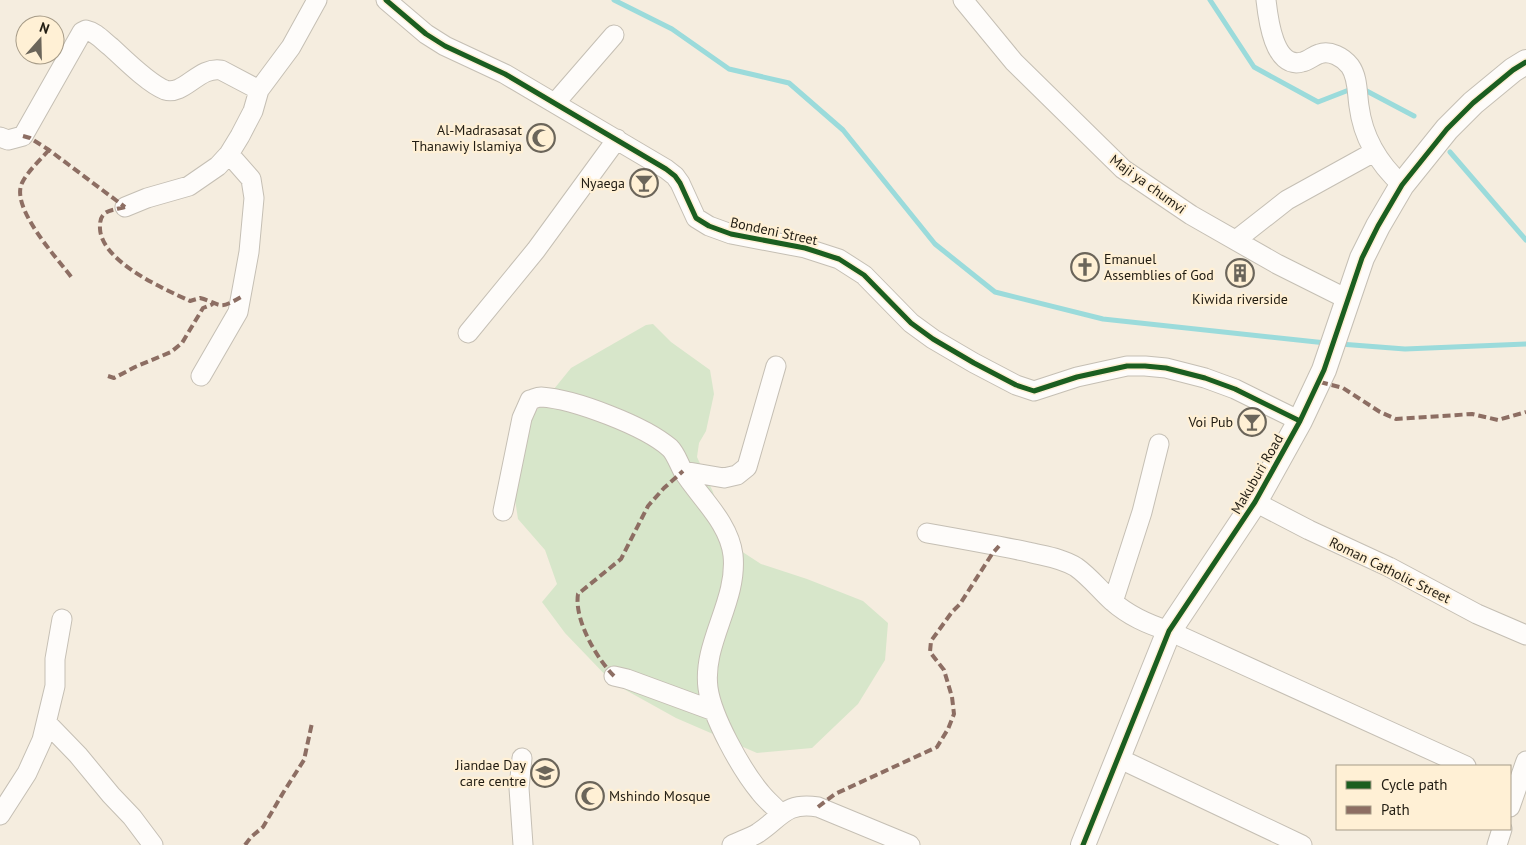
<svg xmlns="http://www.w3.org/2000/svg" width="1526" height="845" font-family="'PT Sans',sans-serif">
<style>
.green{fill:#d7e6ca}
.lines{fill:none;stroke-linecap:round;stroke-linejoin:round}
.stream{stroke:#9bdbdb;stroke-width:5}
.minor-casing{stroke:#c5bfb4;stroke-width:21}
.tertiary-casing{stroke:#c5bfb4;stroke-width:26}
.minor{stroke:#fefcfa;stroke-width:19}
.tertiary{stroke:#fefcfa;stroke-width:24}
.quiet{stroke:#8d6e63;stroke-width:4;stroke-dasharray:8 4;stroke-linecap:butt}
.cycleway-casing{stroke:#fff0d5;stroke-width:8}
.cycleway{stroke:#1b5e20;stroke-width:5}
.labels{text-anchor:middle;stroke-width:4.5;stroke-linejoin:round;paint-order:stroke}
.poi-label{font-size:14px;fill:#211c12;stroke:#fff0d5;text-anchor:end}
.street-label{font-size:14px;fill:#211c12;stroke:#fff0d5}
</style>
<rect width="100%" height="100%" fill="#f5eddf"/>
<path class="green" d="M653,324L671,342L710,370L714,394L706,431L699,443L697,457L713,492L719,515L738,549L761,564L807,579L863,601L888,623L885,660L858,704L812,748L757,753L676,718L613,683L565,633L542,602L557,584L545,550L518,519L507,447L571,368L646,325Z"/>
<g class="lines">
<path class="stream" d="M614,0L672,29L729,69L789,83L843,130L935,244L995,292L1103,319L1326,343
M1210,0L1254,67L1318,102L1354,88
M1361,88L1414,116
M1450,152L1526,240
M1340,344L1405,349L1526,344"/>
<defs>
<path id="minor" d="M386,0L426,34L445,46L505,74L666,169L675,176L680,183L696,218L709,226L731,234L805,248L839,259L864,275L911,323L933,339L974,363L1016,385L1034,391L1077,377L1127,366H1145L1166,368L1205,378L1235,389L1300,421
M963,0L1014,62L1123,169L1191,215L1277,264L1349,300
M1266,0C1268,18 1274,70 1302,62C1308,61 1313,56 1319,54C1330,50 1343,57 1350,66C1358,77 1357,93 1359,106C1363,138 1378,163 1402,185
M555,103L614,35
M0,137L8,140L23,136L82,32L86,30C96,32 103,41 111,47C124,59 149,84 165,90C184,96 199,66 221,70L259,90
M125,207L147,198L189,186L218,166L229,154L240,136L253,111L259,90L291,47L317,0
M1236,240L1287,200L1374,152
M468,333L536,250L617,139
M201,376L238,312L249,252L254,198L251,179L229,154
M683,471L724,478L737,475L747,467L776,366
M1255,502L1309,530L1389,567L1477,614L1526,635
M503,511L522,418L530,400C534,399 537,397 541,397C574,399 645,426 670,448C676,454 679,464 683,471C700,498 729,522 733,555C738,601 702,643 708,688C712,717 741,769 760,792C766,800 774,806 781,814
M927,533C961,539 995,545 1028,552C1044,556 1062,558 1076,567C1089,576 1100,590 1112,601C1129,616 1147,624 1169,631L1466,766
M1113,602L1142,512L1159,444
M614,676L627,679L714,711
M47,723L78,755L111,795L132,817L153,845
M522,758L519,788L523,845
M1118,758L1302,845
M1510,807L1526,761
M0,815L27,773L42,740L55,686V659L62,619
M732,845C740,841 750,838 758,833C782,817 785,802 818,807L910,845
M1497,845L1502,829"/>
<path id="tertiary" d="M1083,845L1169,631L1255,502L1300,421L1324,370L1362,258L1378,226L1402,185L1447,129L1473,103L1513,70L1526,62"/>
</defs>
<use href="#minor" class="minor-casing"/>
<use href="#tertiary" class="tertiary-casing"/>
<use href="#minor" class="minor"/>
<use href="#tertiary" class="tertiary"/>
<path class="quiet" d="M23,136L30,138L49,150L125,207
M49,150C40,160 28,171 22,183C10,208 58,259 72,278
M125,207C109,211 99,210 100,229C102,262 164,289 190,301L200,298C222,304 217,311 241,297
M108,376L114,378L135,367L171,352L182,343L203,308L213,304
M1320,382L1343,388L1380,412L1396,419L1472,414L1498,420L1526,412
M614,676C596,658 574,619 578,594L621,559L648,506L664,488L683,471
M818,807L835,794L937,747L948,729L954,714L952,697L944,670L930,652L931,641L952,612L960,604L992,554L999,546
M245,845L251,837L263,827L283,793L304,760L312,723"/>
<defs>
<path id="cycleway" d="M386,0L426,34L445,46L505,74L666,169L675,176L680,183L696,218L709,226L731,234L805,248L839,259L864,275L911,323L933,339L974,363L1016,385L1034,391L1077,377L1127,366H1145L1166,368L1205,378L1235,389L1300,421
M1083,845L1169,631L1255,502L1300,421L1324,370L1362,258L1378,226L1402,185L1447,129L1473,103L1513,70L1526,62"/>
</defs>
<use href="#cycleway" class="cycleway-casing"/>
<use href="#cycleway" class="cycleway"/>
</g>
<defs>
<symbol id="mosque-ring" viewBox="-11 -11 22 22"><circle r="9.5" fill="#fff0d5" stroke="#6b655a" stroke-width="1.5"/><path d="M3.5-4.9A6 6 0 1 0 3.5 4.9A5 5 0 1 1 3.5-4.9Z" fill="#6b655a"/></symbol>
<symbol id="bar-ring" viewBox="-11 -11 22 22"><circle r="9.5" fill="#fff0d5" stroke="#6b655a" stroke-width="1.5"/><path d="M-6-5H6L.8 .8V4.5H3.5V6h-7V4.5H-.8V.8Z" fill="#6b655a"/></symbol>
<symbol id="church-ring" viewBox="-11 -11 22 22"><circle r="9.5" fill="#fff0d5" stroke="#6b655a" stroke-width="1.5"/><path d="M-1.2-6h2.4v3.5h3.3v2.4h-3.3V6h-2.4V-.1h-3.3v-2.4h3.3Z" fill="#6b655a"/></symbol>
<symbol id="building-ring" viewBox="-11 -11 22 22"><circle r="9.5" fill="#fff0d5" stroke="#6b655a" stroke-width="1.5"/><path d="M-4-6H4V6H1V3H-1V6H-4ZM-2.5-4.3h1.7v1.8h-1.7ZM.8-4.3h1.7v1.8H.8ZM-2.5-1h1.7V.8h-1.7ZM.8-1h1.7V.8H.8Z" fill="#6b655a"/></symbol>
<symbol id="school-ring" viewBox="-11 -11 22 22"><circle r="9.5" fill="#fff0d5" stroke="#6b655a" stroke-width="1.5"/><path d="M0-5L7-2L0 1L-7-2ZM-4 1L0 2.5L4 1V4Q0 6-4 4Z" fill="#6b655a"/></symbol>
</defs>
<g fill-rule="evenodd">
<use href="#mosque-ring" x="525" y="122" width="32" height="32"/>
<use href="#bar-ring" x="628" y="167" width="32" height="32"/>
<use href="#church-ring" x="1069" y="251" width="32" height="32"/>
<use href="#building-ring" x="1224" y="257" width="32" height="32"/>
<use href="#bar-ring" x="1236" y="406" width="32" height="32"/>
<use href="#school-ring" x="529" y="757" width="32" height="32"/>
<use href="#mosque-ring" x="574" y="780" width="32" height="32"/>
</g>
<g class="labels">
<g class="poi-label">
<text x="522" y="135">Al-Madrasasat<tspan x="522" dy="16">Thanawiy Islamiya</tspan></text>
<text x="625" y="188">Nyaega</text>
<text x="1104" y="264" text-anchor="start">Emanuel<tspan x="1104" dy="16">Assemblies of God</tspan></text>
<text x="1240" y="304" text-anchor="middle">Kiwida riverside</text>
<text x="1233" y="427">Voi Pub</text>
<text x="526" y="770">Jiandae Day<tspan x="526" dy="16">care centre</tspan></text>
<text x="609" y="801" text-anchor="start">Mshindo Mosque</text>
</g>
<g class="street-label">
<text transform="translate(1148 184) rotate(36)" y="5">Maji ya chumvi</text>
<text transform="translate(774 231) rotate(12)" y="5">Bondeni Street</text>
<text transform="translate(1257 474) rotate(-60)" y="5">Makuburi Road</text>
<text transform="translate(1390 570) rotate(26)" y="5">Roman Catholic Street</text>
</g>
</g>
<rect x="1336" y="765" width="175" height="65" fill="#fff0d5" stroke="#a69b87"/>
<rect x="1346" y="781" width="25" height="8" fill="#1b5e20" stroke="#a69b87"/>
<text x="1381" y="790" font-size="15" fill="#211c12">Cycle path</text>
<rect x="1346" y="806" width="25" height="8" fill="#8d6e63" stroke="#a69b87"/>
<text x="1381" y="815" font-size="15" fill="#211c12">Path</text>
<g transform="translate(40 40) rotate(20)"><circle r="24" fill="#fff0d5" stroke="#a69b87"/>
<path d="M0-4L9 19L0 12L-9 19Z" fill="#6b655a"/>
<text y="-8" font-size="14" font-weight="bold" text-anchor="middle" fill="#211c12">N</text>
</g>
</svg>
